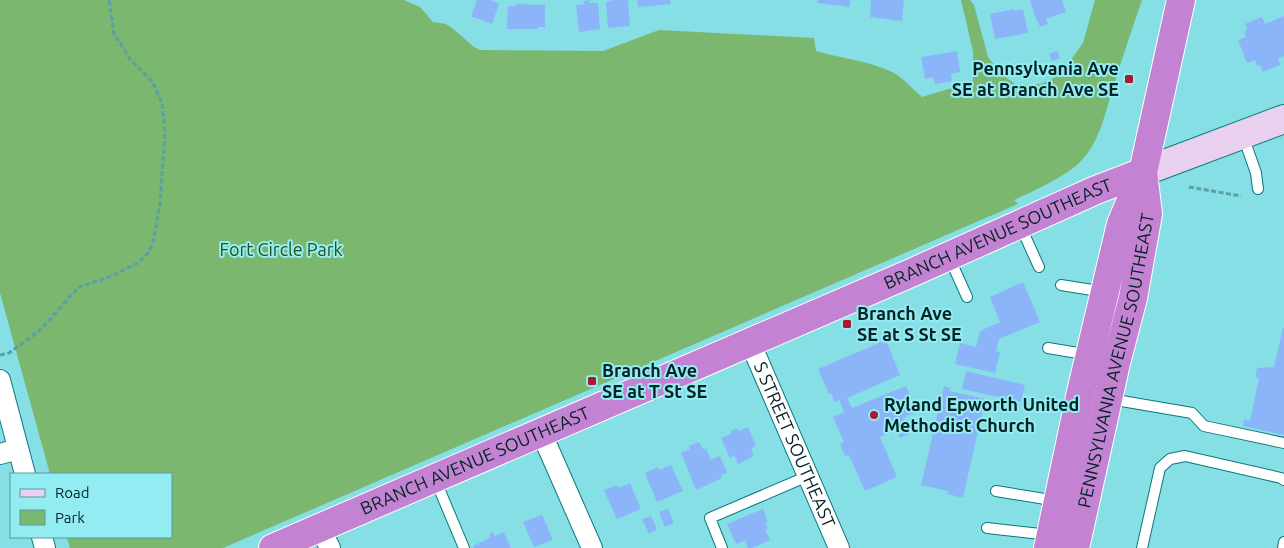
<svg xmlns="http://www.w3.org/2000/svg" width="1284" height="548" font-family="Ubuntu,sans-serif">
<style>
.green{fill:#7bb76f}
.building{fill:#8cb5f9}
.lines{fill:none;stroke-linecap:round;stroke-linejoin:round}
.service-casing{stroke:#09787d;stroke-width:12}
.minor-casing{stroke:#09787d;stroke-width:22}
.secondary-casing{stroke:#09787d;stroke-width:30}
.trunk-casing{stroke:#fff;stroke-width:30}
.path{stroke:#5aa0a4;stroke-width:3;stroke-dasharray:5 2.5;stroke-linecap:butt}
.service{stroke:#fff;stroke-width:10}
.minor{stroke:#fff;stroke-width:20}
.secondary{stroke:#e9d0ee;stroke-width:28}
.trunk{stroke:#c483d2;stroke-width:28}
.poi-dot{fill:#ac182f;stroke:#92ecf2;stroke-width:2}
.labels{text-anchor:middle;stroke-width:4;stroke-linejoin:round;paint-order:stroke}
.poi-label{font-size:18px;font-weight:bold;fill:#052324;stroke:#92ecf2;text-anchor:start}
.street-label{font-size:18px;fill:#052324;stroke:#92ecf2}
.park-label{font-size:18px;fill:#24521a;stroke:#92ecf2}
</style>
<rect width="100%" height="100%" fill="#85dfe4"/>
<path class="green" d="M0,0H404L420,7L433,22L446,24L452,28L474,47L480,50L603,51L659,30L814,38L816,51C840,58 869,61 892,72C903,77 912,89 922,97L971,82L973,80V51L961,0H970L974,5L988,57L1001,74L1015,84L1033,85L1043,83L1060,75L1083,43L1095,0H1142C1132,29 1122,58 1113,88C1104,116 1100,143 1078,164C1064,177 1032,192 1014,200L1018,204L223,548H70L67,537H171V474H50L0,293Z"/>
<path class="building" d="M477,0H491L499,4L492,24L471,16Z
M590,0V3H598L600,29L579,32L576,5L584,4V1Z
M613,0H628L630,26L608,28L606,2Z
M637,0H670L671,4L638,7Z
M818,0H850V7L817,3Z
M871,0H904L902,21L870,17Z
M1030,0H1062L1066,12L1046,19L1048,24L1040,27L1038,22H1037Z
M516,4L545,5V27H538V29H507L508,6H516Z
M1014,9V11L1023,9L1028,33L995,39L990,14Z
M1284,16V56L1278,58L1280,65L1263,72L1260,65L1257,66L1255,60L1247,63L1238,40L1246,37L1244,32L1247,30L1245,24L1262,17L1265,24Z
M957,51L960,72L951,74L952,81L935,84L933,77L925,79L921,57Z
M1057,51L1060,58L1052,61L1049,54Z
M1023,282L1040,322L999,339L996,351L1000,352L995,373L955,364L960,343L976,347L980,331L1000,322L990,297Z
M1283,328H1284V435L1243,426L1244,420L1250,421L1259,378L1255,377L1257,368L1274,367Z
M886,340L900,375L847,398L852,408L906,386L910,395L907,397L914,413L903,418L906,425L880,437L897,477L865,491L849,455L845,456L840,444L844,442L833,417L844,412L839,400L835,402L831,393L829,394L818,369Z
M966,371L1025,385L1021,402L962,389Z
M944,386L950,388V391L985,399L963,498L948,494V491L921,485Z
M748,427L756,446L751,449L754,456L738,464L735,456L730,458L721,438L731,434L730,431L737,428L739,431Z
M906,427L910,434L900,438L897,432Z
M699,442L704,450L706,449L711,460L720,456L727,473L721,475L722,478L696,490L681,453L690,449L689,446Z
M671,465L683,491L657,502L645,473L658,467L659,470Z
M630,483L641,509L617,519L604,490L617,485L619,488Z
M668,509L674,523L665,527L659,512Z
M763,509L768,522L765,523L768,529H765L770,540L752,548H748L745,540L736,544L727,524Z
M542,515L553,540L534,547L523,522Z
M651,516L657,530L649,534L642,519Z
M493,532L495,536L504,532L511,548H474L473,546L491,537L489,534Z"/>
<g class="lines">
<defs>
<path id="service" d="M1243,136L1256,173L1258,189
M1020,225L1039,267
M949,257L967,297
M1061,285L1105,292
M1048,348L1090,355
M1110,399L1192,413L1204,426L1284,443
M435,479L464,548
M996,491L1057,501
M987,528L1050,535
M722,548L710,518L808,476
M1142,548L1160,468L1170,459L1185,456L1281,478L1284,480
M1283,548L1284,542"/>
<g id="minor">
<path id="s1" d="M750,342L839,548"/>
<path d="M0,380L25,474"/>
<path d="M541,432L592,548"/>
<path d="M0,454L18,449"/>
<path d="M320,528L330,548"/>
<path d="M42,537L45,548"/>
</g>
<path id="secondary" d="M1143,172L1284,119"/>
<g id="trunk">
<path id="s2" d="M273,548L911,273L1096,190L1143,172"/>
<path d="M1048,548L1081,392L1121,224L1143,172L1181,0"/>
<path id="s3" d="M1075,548L1116,363L1133,298L1148,214L1143,173"/>
</g>
</defs>
<use href="#service" class="service-casing"/>
<use href="#minor" class="minor-casing"/>
<use href="#secondary" class="secondary-casing"/>
<use href="#trunk" class="trunk-casing"/>
<path class="path" d="M1189,187L1241,196
M0,355L9,353L39,331L79,287L109,277L138,263L148,253L153,243L160,204L165,131L162,103L152,81L130,59L114,34L109,0"/>
<use href="#service" class="service"/>
<use href="#minor" class="minor"/>
<use href="#secondary" class="secondary"/>
<use href="#trunk" class="trunk"/>
</g>
<g class="poi-dot">
<rect x="1124" y="74" width="10" height="10" rx="2.5"/>
<rect x="842" y="319" width="10" height="10" rx="2.5"/>
<rect x="587" y="376" width="10" height="10" rx="2.5"/>
<circle cx="874" cy="415" r="5"/>
</g>
<g class="labels">
<g class="poi-label">
<text x="1119" y="75" text-anchor="end">Pennsylvania Ave<tspan x="1119" dy="21">SE at Branch Ave SE</tspan></text>
<text x="857" y="320">Branch Ave<tspan x="857" dy="21">SE at S St SE</tspan></text>
<text x="602" y="377">Branch Ave<tspan x="602" dy="21">SE at T St SE</tspan></text>
<text x="884" y="411">Ryland Epworth United<tspan x="884" dy="21">Methodist Church</tspan></text>
</g>
<g class="street-label">
<text dy="6" stroke="none"><textPath href="#s2" startOffset="790">BRANCH AVENUE SOUTHEAST</textPath></text>
<text dy="6" stroke="none"><textPath href="#s3" startOffset="192">PENNSYLVANIA AVENUE SOUTHEAST</textPath></text>
<text dy="6" stroke="none"><textPath href="#s1" startOffset="112">S STREET SOUTHEAST</textPath></text>
<text dy="6" stroke="none"><textPath href="#s2" startOffset="220">BRANCH AVENUE SOUTHEAST</textPath></text>
</g>
<g class="park-label">
<text x="281" y="256">Fort Circle Park</text>
</g>
</g>
<rect x="10" y="473" width="162" height="65" fill="#92ecf2" stroke="#5a9ca0"/>
<rect x="20" y="489" width="25" height="8" fill="#e9d0ee" stroke="#5a9ca0"/>
<text x="55" y="498" font-size="15" fill="#052324">Road</text>
<rect x="20" y="510" width="25" height="15" fill="#7bb76f" stroke="#5a9ca0"/>
<text x="55" y="523" font-size="15" fill="#052324">Park</text>
</svg>
